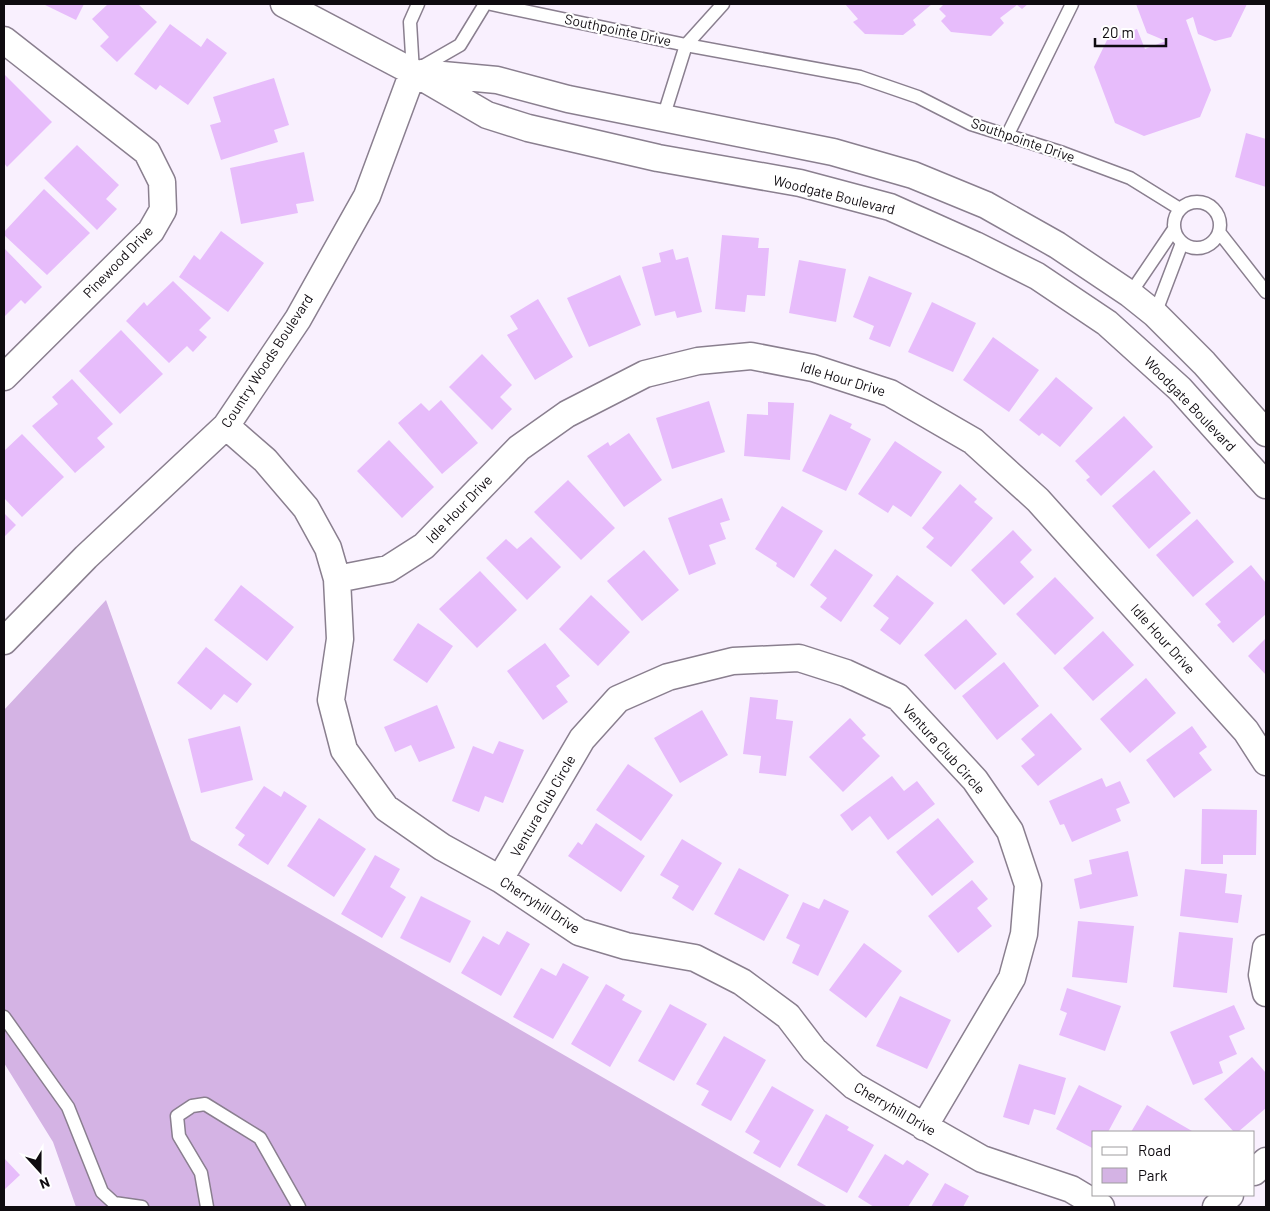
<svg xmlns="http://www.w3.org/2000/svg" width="1270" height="1211" font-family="Barlow,sans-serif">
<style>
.green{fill:#d4b3e4}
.building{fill:#e7bcfb}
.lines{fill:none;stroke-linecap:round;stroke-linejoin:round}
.service-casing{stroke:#8a7f8f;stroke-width:15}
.minor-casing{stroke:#8a7f8f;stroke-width:29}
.service{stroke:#fff;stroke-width:12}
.minor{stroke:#fff;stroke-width:26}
.labels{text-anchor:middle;stroke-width:4.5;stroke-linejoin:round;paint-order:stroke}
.street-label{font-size:14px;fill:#0f0b10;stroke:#fff}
</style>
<rect width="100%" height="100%" fill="#f9f0fe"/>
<path class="green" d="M106,600L191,840L828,1207H76L53,1142L4,1063V710Z"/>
<path class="building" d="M43,4H84L76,20Z
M108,4H138L157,22L117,62L100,46L109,37L92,19Z
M845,4H932L913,20L916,25L903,35L865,34L853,22L858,19Z
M944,4H1028L1022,9L1017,5L1000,18L1004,23L991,36L951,32L941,21L946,16L939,9Z
M1136,4H1247L1231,37L1215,41L1198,34L1193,17L1186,20L1211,90L1200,117L1144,136L1115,123L1094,67L1107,40L1137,29L1145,49L1166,41L1147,33Z
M170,24L201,47L207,38L227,53L188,105L160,85L156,90L134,74Z
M4,74L52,122L7,167L4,163Z
M274,78L289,125L274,130L278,142L221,160L210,125L221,122L213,97Z
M1246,133L1266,139V187L1235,177Z
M77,145L119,185L106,199L117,209L97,230L44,178Z
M304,152L314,201L296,204L298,213L241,224L230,168Z
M44,189L90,233L47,275L4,235V232Z
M221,231L264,263L228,312L179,277L194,255L200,260Z
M722,235L759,238L758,248H769L765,296L747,295L745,312L715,309Z
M4,248L42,287L25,304L21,300L4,317Z
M673,249L676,260L688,257L702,312L677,318L675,311L655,316L642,267L661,262L659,253Z
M799,260L846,269L836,322L789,313Z
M620,275L641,325L589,347L567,298Z
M869,276L912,293L890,347L869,339L874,326L853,317Z
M173,281L211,318L199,330L207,337L193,352L187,346L169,363L126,321L144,302L147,306Z
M538,299L573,357L535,380L507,335L518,329L510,316Z
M932,302L976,323L953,372L908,352Z
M121,330L163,374L120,414L79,371Z
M993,337L1039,370L1009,412L963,380Z
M482,354L512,385L500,397L512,409L492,430L449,387Z
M1056,377L1093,408L1060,447L1042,433L1039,436L1019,420Z
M72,379L113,424L97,438L105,447L75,473L32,426L58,404L52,397Z
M441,400L478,443L442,474L398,423L421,403L429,411Z
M709,401L725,452L672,469L656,418Z
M768,402L794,403L790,460L744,456L747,414L768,415Z
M830,414L852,424L850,428L871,439L846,491L802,471Z
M1124,416L1153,447L1101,496L1086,480L1090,477L1075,461Z
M629,433L662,480L624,507L587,456L608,442L610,446Z
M22,434L64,477L22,517L4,498V451Z
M389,440L434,487L402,518L357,471Z
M895,441L942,472L911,517L893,505L888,513L858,494Z
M1154,470L1191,513L1149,549L1112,506Z
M568,480L615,528L581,560L534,512Z
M960,484L977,499L974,502L993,518L951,567L926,547L934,538L922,528Z
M722,498L730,520L720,523L726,539L709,545L716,564L689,575L668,518Z
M782,506L823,531L794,578L776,566L777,563L755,549Z
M4,513L16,525L4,537Z
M1197,519L1234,562L1193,597L1156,555Z
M1013,530L1032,550L1020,562L1034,577L1004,605L971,570Z
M531,537L561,567L527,600L486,558L506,539L517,549Z
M835,549L873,575L841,622L820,607L827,598L810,585Z
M644,550L679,590L642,621L607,581Z
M1251,565L1266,583V614L1233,643L1217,625L1221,622L1205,604Z
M480,571L517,610L477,648L439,609Z
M897,575L934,603L900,645L880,630L889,618L873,606Z
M1055,577L1094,618L1055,655L1016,614Z
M241,585L294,627L267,661L214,620Z
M591,595L630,632L598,666L559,629Z
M966,619L997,654L955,690L924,655Z
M418,623L453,646L427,683L393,660Z
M1103,631L1134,665L1093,701L1063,668Z
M1266,638V675L1248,656Z
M545,643L570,676L556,686L568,702L543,720L507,671Z
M206,647L252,684L237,703L224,694L211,710L177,683Z
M1004,662L1039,706L997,740L962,696Z
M1146,678L1176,713L1130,753L1100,719Z
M750,697L778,700L776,719L793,721L786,776L759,773L761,756L743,754Z
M437,705L455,748L419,762L411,745L395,752L384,727Z
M702,710L728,755L680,783L654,738Z
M1051,713L1082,749L1038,786L1021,766L1035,755L1021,739Z
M850,718L866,735L862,738L880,756L843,792L809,757Z
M240,726L253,780L201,793L188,739Z
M1192,726L1207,747L1199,753L1212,770L1174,798L1146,760Z
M499,741L524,750L503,803L485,796L479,812L452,801L473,746L493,754Z
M628,764L673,795L641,841L596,810Z
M892,776L904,791L917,781L935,804L888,840L870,816L852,831L840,815Z
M1102,778L1106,787L1120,781L1130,803L1116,809L1121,821L1072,842L1064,824L1060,825L1049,801Z
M264,786L281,797L284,791L307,806L268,865L238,845L245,835L235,828Z
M1202,809L1257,810L1256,855H1223V864H1201Z
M319,818L366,849L334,897L287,866Z
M938,818L974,862L932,896L896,852Z
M596,823L645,856L621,892L568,856L578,842L582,845Z
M682,839L722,863L693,911L672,898L679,886L660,875Z
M1128,851L1138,896L1080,909L1074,879L1092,874L1089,860Z
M375,855L400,869L390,887L406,897L382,938L341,914Z
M739,868L789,895L764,941L714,914Z
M1185,869L1227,874L1225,893L1242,895L1238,923L1180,916Z
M972,880L988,899L977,908L992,926L958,953L928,916Z
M421,896L471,921L450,963L400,938Z
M824,899L849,911L818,976L792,963L800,945L786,938L803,902L819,909Z
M1078,921L1134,926L1127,983L1072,977Z
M507,931L530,944L501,996L461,973L483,936L499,945Z
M1179,932L1233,938L1227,993L1173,987Z
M864,943L902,971L866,1018L829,990Z
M563,963L589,977L553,1039L513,1017L541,968L556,976Z
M606,984L625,995L622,1000L642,1011L610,1067L571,1044Z
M1067,988L1121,1006L1105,1051L1059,1035L1067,1013L1060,1010Z
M900,996L951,1020L927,1069L876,1046Z
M670,1004L707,1024L674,1081L638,1061Z
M1234,1005L1245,1029L1229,1036L1237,1054L1219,1062L1223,1073L1193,1085L1170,1032Z
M724,1036L766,1060L731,1121L701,1105L709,1091L696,1084Z
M1252,1057L1266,1073V1108L1238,1132H1234L1204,1099Z
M1019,1064L1066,1078L1055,1115L1034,1109L1029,1125L1003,1117Z
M1079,1085L1122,1106L1108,1132H1094V1149L1056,1129Z
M772,1086L814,1110L780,1168L753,1153L760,1141L745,1132Z
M1147,1105L1192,1131L1191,1132H1131Z
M826,1114L849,1127L847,1130L874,1145L847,1193L797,1165Z
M885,1154L903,1165L907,1160L929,1174L908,1207H874L858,1197Z
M4,1158L20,1175L4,1190Z
M945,1183L969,1196L963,1207H931Z"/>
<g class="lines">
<defs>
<path id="service" d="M418,4L410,22L413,72L460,45L485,4
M491,4L686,45L860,77L918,97L971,124L1063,153L1130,178L1180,209
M663,118L686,45L723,4
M1007,136L1072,4
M1174 225a23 23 0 1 1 46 0a23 23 0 1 1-46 0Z
M1219,232L1266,292
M1130,294L1174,229
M1155,314L1182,243
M4,1017L68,1107L102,1192L114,1203L142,1207
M207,1207L201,1173L179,1136L177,1116L192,1106L205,1104L260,1138L299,1207"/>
<path id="minor" d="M284,4L413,72L487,115L528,128L658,158L800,183L890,207L975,245L1037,276L1107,323L1180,389L1266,485
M4,40L147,152L162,182L163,210L151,231L4,377
M421,73L497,80L568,99L833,152L913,175L986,205L1057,245L1130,294L1155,314L1204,363L1266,433
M226,426L265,460L306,508L328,548L337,579L340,639L331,700L344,750L386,808L442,847L500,879L579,932L626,946L695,958L742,982L788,1016L814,1050L854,1086L982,1159L1071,1189L1101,1207
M337,579L388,569L424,546L519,448L567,414L645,374L698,361L751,356L813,368L890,393L973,441L1038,500L1246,731L1266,762
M4,641L86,557L226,426L298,319L367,196L413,72
M500,879L582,739L618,699L668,677L733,661L799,658L846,673L898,697L975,780L1010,831L1028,885L1024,934L1012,978L924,1127
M1266,948L1262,975L1266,993
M1254,1172L1266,1161
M1216,1207L1230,1195"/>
</defs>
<use href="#service" class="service-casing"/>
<use href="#minor" class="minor-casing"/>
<use href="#service" class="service"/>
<use href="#minor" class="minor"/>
</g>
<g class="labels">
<g class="street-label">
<text transform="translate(618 30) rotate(12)" y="5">Southpointe Drive</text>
<text transform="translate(1023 140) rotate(19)" y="5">Southpointe Drive</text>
<text transform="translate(834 195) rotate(14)" y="5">Woodgate Boulevard</text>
<text transform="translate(118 262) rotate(-46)" y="5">Pinewood Drive</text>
<text transform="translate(267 361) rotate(-57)" y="5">Country Woods Boulevard</text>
<text transform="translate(843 379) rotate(17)" y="5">Idle Hour Drive</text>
<text transform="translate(1190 404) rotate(46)" y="5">Woodgate Boulevard</text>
<text transform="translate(459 509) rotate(-46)" y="5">Idle Hour Drive</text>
<text transform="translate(1163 639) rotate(48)" y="5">Idle Hour Drive</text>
<text transform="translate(944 749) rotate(48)" y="5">Ventura Club Circle</text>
<text transform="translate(543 806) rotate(-60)" y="5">Ventura Club Circle</text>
<text transform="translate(540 905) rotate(33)" y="5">Cherryhill Drive</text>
<text transform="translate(895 1109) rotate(30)" y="5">Cherryhill Drive</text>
</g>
</g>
<rect width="1270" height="1211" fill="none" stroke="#0f0b10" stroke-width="10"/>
<rect x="1092" y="1131" width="162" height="65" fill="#ffffff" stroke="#9f9d9f"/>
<rect x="1102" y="1147" width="25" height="8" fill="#ffffff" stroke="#9f9d9f"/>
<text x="1138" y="1156" font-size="15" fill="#0f0b10">Road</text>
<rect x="1102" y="1168" width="25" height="15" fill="#d4b3e4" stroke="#9f9d9f"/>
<text x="1138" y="1181" font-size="15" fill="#0f0b10">Park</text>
<g transform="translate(40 1171) rotate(159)" stroke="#ffffff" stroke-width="4" paint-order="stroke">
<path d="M0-4L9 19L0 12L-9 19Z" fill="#0f0b10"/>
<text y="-8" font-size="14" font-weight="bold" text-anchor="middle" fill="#0f0b10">N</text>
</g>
<path d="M1095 38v8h71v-8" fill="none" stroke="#0f0b10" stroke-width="2.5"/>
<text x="1102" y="38" font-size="15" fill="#0f0b10" stroke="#ffffff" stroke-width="4" paint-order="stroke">20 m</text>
</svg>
